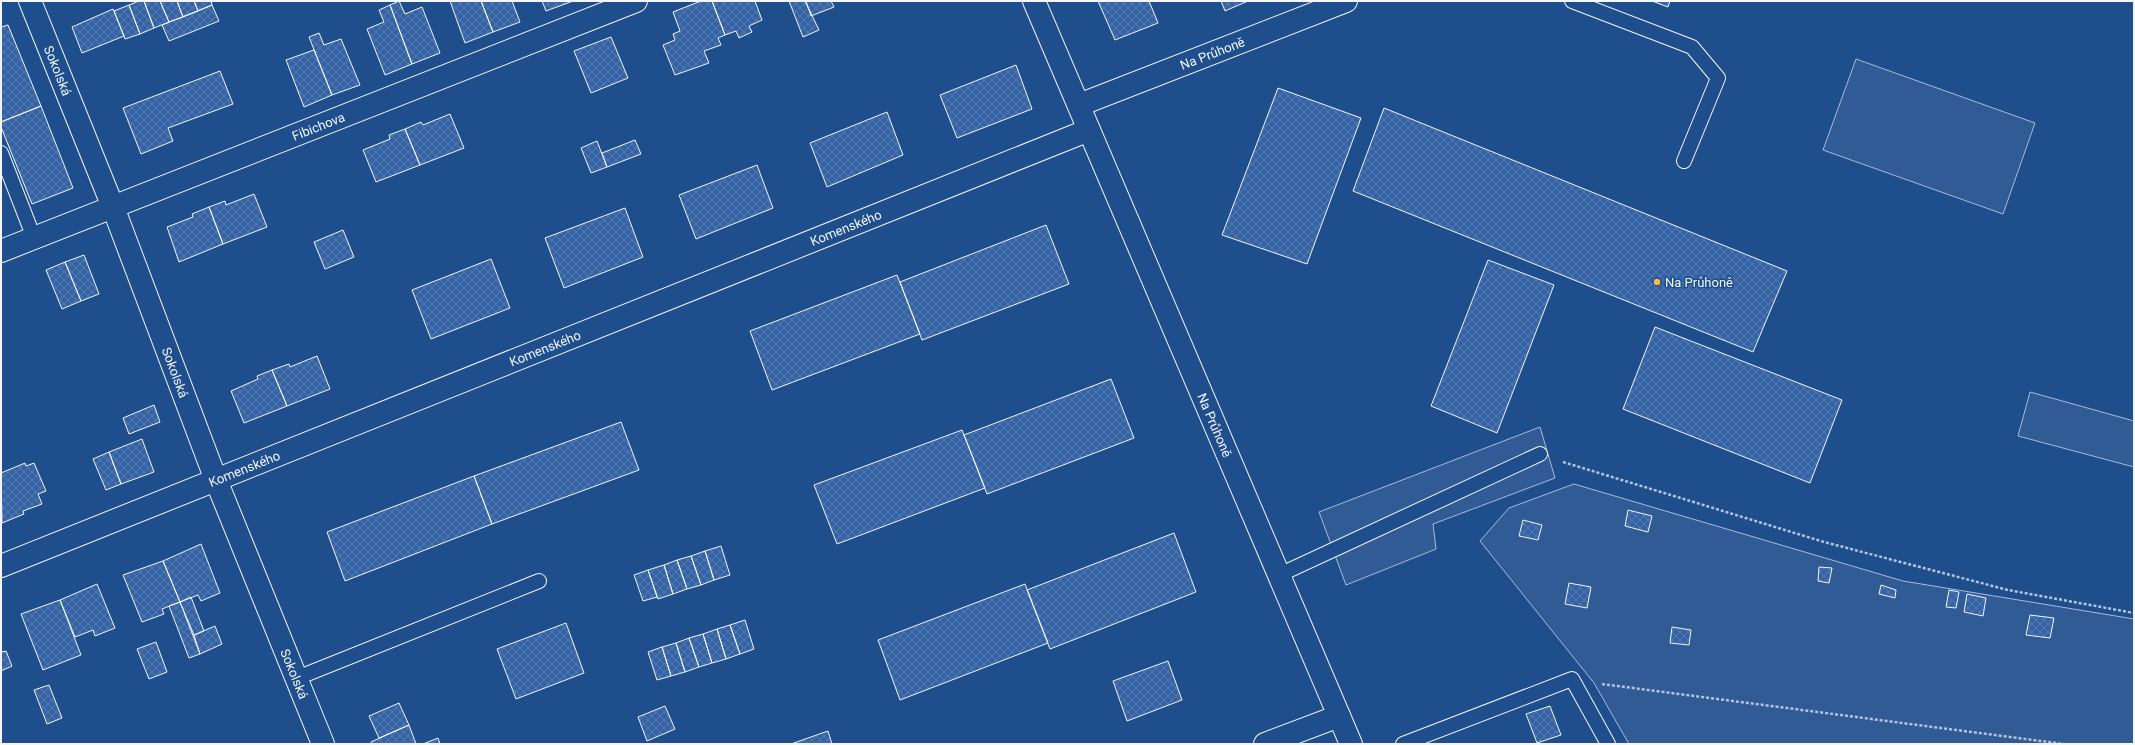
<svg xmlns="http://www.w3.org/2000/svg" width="2135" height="745" font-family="Roboto,sans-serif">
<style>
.built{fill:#305b95;stroke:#a8bbd7}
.building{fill:url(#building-cross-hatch);stroke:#f2f6ff}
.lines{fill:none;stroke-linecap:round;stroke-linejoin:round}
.service-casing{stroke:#f2f6ff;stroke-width:16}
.minor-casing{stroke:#f2f6ff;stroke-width:24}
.path{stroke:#b3c4dc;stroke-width:2.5;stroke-dasharray:3 2;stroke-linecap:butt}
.service{stroke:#1f4e8c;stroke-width:14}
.minor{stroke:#1f4e8c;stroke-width:22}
.poi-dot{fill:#ffb74d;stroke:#1f4e8c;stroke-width:1.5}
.labels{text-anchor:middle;stroke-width:3;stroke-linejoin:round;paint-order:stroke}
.street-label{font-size:13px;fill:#f2f6ff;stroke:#1f4e8c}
.poi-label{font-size:13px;fill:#f2f6ff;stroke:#1f4e8c;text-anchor:start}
</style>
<defs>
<pattern id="building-cross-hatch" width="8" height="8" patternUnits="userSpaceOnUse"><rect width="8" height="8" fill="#3563a3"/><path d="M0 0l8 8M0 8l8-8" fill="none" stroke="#537ab1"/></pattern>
</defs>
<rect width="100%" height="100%" fill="#1f4e8c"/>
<path class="built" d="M1856,59L2035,123L2003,214L1823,150Z
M2030,392L2134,421V467L2018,436Z
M1540,427L1555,478L1433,524L1436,549L1346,585L1319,512Z
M1574,484L1903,581L2134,619V744H1629L1594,683L1480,541L1509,508Z"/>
<path class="building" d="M139,1H144L154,28L140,34L129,5Z
M144,1H160L169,22L154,28Z
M160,1H177L183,17L169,22Z
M177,1H194L198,11L183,17Z
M194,1H211L212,5L198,11Z
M399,1L405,14L422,7L440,53L412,64L390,5Z
M450,1H481L493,32L465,43Z
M481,1H512L520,22L493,32Z
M542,1H573L546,11Z
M701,1H712L725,35L718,38L721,45L704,51L709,63L675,75L663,45L675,40L673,34L680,31L673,12Z
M712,1H755L762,20L749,26L752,32L739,38L736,31L725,35Z
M789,1H805L819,30L803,37Z
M806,1H831L834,7L811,16Z
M1098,1H1149L1158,23L1115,40Z
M1221,1H1248L1225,11Z
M1652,1H1670L1668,7Z
M129,5L140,34L125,39L114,11Z
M212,5L219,21L169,41L162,25Z
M390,5L412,64L385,75L367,29L384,22L379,10Z
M113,9L124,36L82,53L72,27Z
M8,25L41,106L1,122V27Z
M319,33L324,45L341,39L360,85L332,95L309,37Z
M611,37L628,78L591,93L574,51Z
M314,50L332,95L304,107L286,60Z
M1016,65L1032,109L957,138L940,95Z
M220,71L233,104L168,128L173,141L141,154L123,108Z
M1278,88L1361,118L1307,264L1222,235Z
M41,106L73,188L32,204L1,127V122Z
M1384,108L1787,271L1753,352L1353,191Z
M887,112L903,155L827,187L810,143Z
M450,114L464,148L420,165L405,129L421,122L423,125Z
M405,129L420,165L376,182L363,150L390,139L389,135Z
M635,140L641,154L607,167L602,153Z
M597,141L607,167L591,173L581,148Z
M757,165L773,208L696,239L679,195Z
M254,194L267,227L223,244L209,207L225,201L226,205Z
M209,207L223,244L179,262L167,227L193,217L192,214Z
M625,208L643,257L564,288L545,238Z
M1046,225L1069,284L922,340L900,282Z
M343,230L354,257L325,269L314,242Z
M84,255L99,294L81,301L65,262Z
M491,259L510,308L431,339L412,290Z
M1488,260L1554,285L1497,433L1431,406Z
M65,262L81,301L62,309L46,270Z
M897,275L920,334L772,390L750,331Z
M1655,327L1842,400L1810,483L1623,409Z
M317,356L330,389L287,406L272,370L289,364L290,367Z
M272,370L287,406L244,423L231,391L258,379L257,376Z
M1111,379L1134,438L987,494L964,435Z
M154,405L160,422L129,434L123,418Z
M621,422L639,470L492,524L474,476Z
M962,430L985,488L837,544L814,485Z
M142,439L154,472L121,484L109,452Z
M109,452L121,484L106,490L93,459Z
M25,463L26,466L34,463L46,491L38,494L42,504L23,511L24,514L2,523L1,473Z
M474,476L492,524L345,581L327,532Z
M1628,510L1652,516L1648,532L1625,526Z
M1523,520L1542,525L1538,540L1519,536Z
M1174,533L1196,592L1050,649L1027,590Z
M201,544L220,593L201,601L198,595L180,602L163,561Z
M721,546L730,575L714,580L705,551Z
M705,551L714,580L701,585L691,556Z
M691,556L701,585L687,589L677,560Z
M677,560L687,589L673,594L664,565Z
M163,561L180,602L162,609L164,614L142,622L123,575Z
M664,565L673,594L658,599L648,570Z
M1819,567L1832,568L1829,583L1818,581Z
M648,570L657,597L643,601L634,575Z
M1569,583L1591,587L1587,608L1565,604Z
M97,584L115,628L95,636L93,630L75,637L60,600Z
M1025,584L1048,643L900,700L878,640Z
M1881,585L1896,590L1895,598L1879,594Z
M1949,590L1959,592L1956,608L1946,607Z
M1967,594L1986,598L1983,616L1964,612Z
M191,597L204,631L194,635L180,602Z
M60,600L81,655L43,670L21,614Z
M180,602L200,654L189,658L169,606Z
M2030,615L2054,618L2050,638L2026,635Z
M745,620L754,649L740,654L730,625Z
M566,623L584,673L516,699L497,649Z
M730,625L740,654L726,659L717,629Z
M215,626L222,644L200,654L194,635Z
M1672,627L1691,630L1689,645L1670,643Z
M717,629L726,659L712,663L703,634Z
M703,634L712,663L699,667L689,638Z
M689,638L699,667L685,672L676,643Z
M156,642L167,672L149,679L137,649Z
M676,643L685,672L671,676L662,647Z
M662,647L671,676L657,680L648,652Z
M6,651L12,666L1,671V652Z
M1168,661L1182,700L1127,721L1113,681Z
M49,685L62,718L47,724L34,690Z
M399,703L409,725L379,738L369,716Z
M665,706L675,729L647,741L638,717Z
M1550,706L1561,735L1537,743L1526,714Z
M409,725L416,744H372L371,742Z
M828,731L832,744H791Z
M438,738L440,744H423Z"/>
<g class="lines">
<defs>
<path id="service" d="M1572,1L1692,47L1718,78L1684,161
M1,153L34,238
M1279,575L1540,454
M297,678L539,581
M1403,744L1572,679L1608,744"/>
<g id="minor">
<path id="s1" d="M30,1L113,207L216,480L323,744"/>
<path id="s2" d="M1034,1L1351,744"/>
<path id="s3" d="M1079,105L1346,1"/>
<path id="s4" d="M1,251L636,1"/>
<path id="s5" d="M1,566L1089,130"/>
<path d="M1265,744L1339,716"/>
</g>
</defs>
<use href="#service" class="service-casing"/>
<use href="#minor" class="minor-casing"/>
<path class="path" d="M1563,462L1824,542L2008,590L2134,613
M1602,684L2064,744"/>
<use href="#service" class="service"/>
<use href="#minor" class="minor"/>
</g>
<circle class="poi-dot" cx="1657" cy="282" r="4"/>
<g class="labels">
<g class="street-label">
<text dy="5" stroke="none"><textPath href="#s3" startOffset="143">Na Průhoně</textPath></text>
<text dy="5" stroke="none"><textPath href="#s1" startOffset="75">Sokolská</textPath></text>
<text dy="5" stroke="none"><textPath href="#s4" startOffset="341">Fibichova</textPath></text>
<text dy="5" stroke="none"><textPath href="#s5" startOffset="910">Komenského</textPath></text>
<text dy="5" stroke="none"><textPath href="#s5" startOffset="586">Komenského</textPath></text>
<text dy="5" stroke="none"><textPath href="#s1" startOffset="399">Sokolská</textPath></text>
<text dy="5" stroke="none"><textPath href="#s2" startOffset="461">Na Průhoně</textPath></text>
<text dy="5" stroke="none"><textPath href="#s5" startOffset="262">Komenského</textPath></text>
<text dy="5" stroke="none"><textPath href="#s1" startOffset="723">Sokolská</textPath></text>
</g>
<g class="poi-label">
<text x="1665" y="287">Na Průhoně</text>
</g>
</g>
<rect width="2135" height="745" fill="none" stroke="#f2f6ff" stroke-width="4"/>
</svg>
